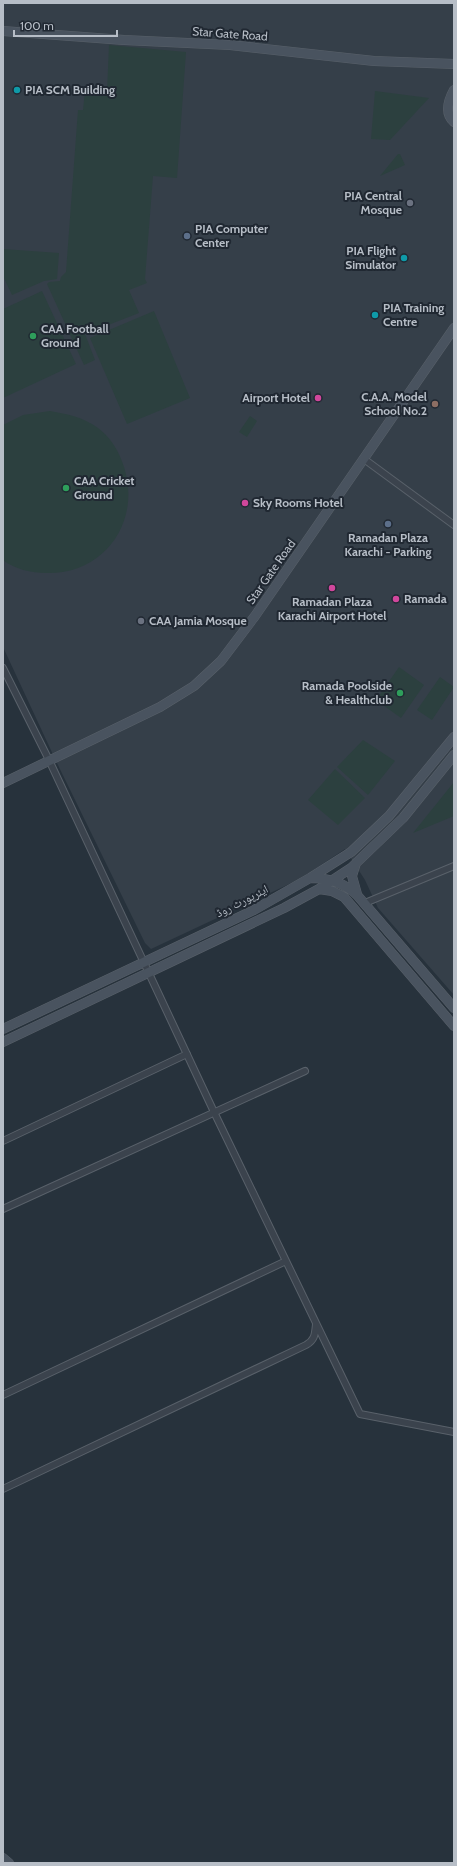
<svg xmlns="http://www.w3.org/2000/svg" width="457" height="1866" font-family="Cabin,'Noto Naskh Arabic',sans-serif">
<style>
.airport{fill:#353f49}
.green{fill:#2c403f}
.lines{fill:none;stroke-linecap:round;stroke-linejoin:round}
.street-casing{stroke:#59616a;stroke-width:8}
.secondary-casing{stroke:#59616a;stroke-width:10}
.street{stroke:#3b434d;stroke-width:6}
.secondary{stroke:#49535f;stroke-width:9}
.culture-dot{fill:#0f9aa8;stroke:#202832;stroke-width:1.5}
.worship-dot{fill:#6b7280;stroke:#202832;stroke-width:1.5}
.service-dot{fill:#5c6f8a;stroke:#202832;stroke-width:1.5}
.leisure-dot{fill:#2e9e5b;stroke:#202832;stroke-width:1.5}
.hotel-dot{fill:#d1479c;stroke:#202832;stroke-width:1.5}
.education-dot{fill:#8d6e63;stroke:#202832;stroke-width:1.5}
.labels{text-anchor:middle;stroke-width:4;stroke-linejoin:round;paint-order:stroke}
.street-label{font-size:12px;fill:#b7bec7;stroke:#202832}
.poi-label{font-size:12px;font-weight:bold;fill:#b7bec7;stroke:#202832;text-anchor:start}
</style>
<rect width="100%" height="100%" fill="#27323c"/>
<path class="airport" d="M3,3H454V995L378,908L365,880L345,849L300,879L151,949L145,943L56,761L3,647Z"/>
<path class="green" d="M109,45L186,52L177,178L153,176L145,279L147,283L129,290L139,313L85,334L95,360L84,365L47,284L49,282L60,281L61,277L66,272L78,110H83L85,91L107,92Z
M375,91L429,98L390,140L371,139Z
M398,154H400L405,165L380,176Z
M3,249L59,253L57,279L44,281L12,295L3,276Z
M42,291L76,364L3,398V309Z
M154,311L190,398L127,424L90,338Z
M50,411C67,414 83,417 98,428C108,435 117,448 121,459C145,515 108,575 46,573C32,573 14,569 3,560V425L23,415Z
M250,416L257,421L247,437L239,432Z
M399,667L424,685L401,718L376,700Z
M440,677L454,687L432,720L417,710Z
M363,740L395,761L368,795L337,767Z
M335,769L365,798L338,825L308,800Z
M454,782V816L413,833Z"/>
<g class="lines">
<defs>
<path id="street" d="M364,459L454,525
M3,668L49,760L214,1112L360,1414L454,1432
M365,903L454,866
M3,1141L187,1054
M3,1209L305,1071
M3,1395L286,1261
M3,1489L306,1345C315,1340 315,1334 316,1324"/>
<path id="secondary" d="M3,31L124,40L230,45L374,61L454,64
M454,90C448,101 444,113 454,122
M3,783L160,707L194,686L221,661L255,616L454,328
M356,863L352,876L357,894
M310,878C329,878 343,882 357,895L454,1008
M319,889L332,891L344,897L454,1026
M3,1029L254,910L310,878L351,852L389,816L454,737
M3,1042L284,908L319,889L351,868L403,818L454,755
M3,1858L9,1863"/>
</defs>
<use href="#street" class="street-casing"/>
<use href="#secondary" class="secondary-casing"/>
<use href="#street" class="street"/>
<use href="#secondary" class="secondary"/>
</g>
<g class="culture-dot">
<circle cx="17" cy="90" r="4"/>
<circle cx="404" cy="258" r="4"/>
<circle cx="375" cy="315" r="4"/>
</g>
<g class="worship-dot">
<circle cx="410" cy="203" r="4"/>
<circle cx="141" cy="621" r="4"/>
</g>
<g class="service-dot">
<circle cx="187" cy="236" r="4"/>
<circle cx="388" cy="524" r="4"/>
</g>
<g class="leisure-dot">
<circle cx="33" cy="336" r="4"/>
<circle cx="66" cy="488" r="4"/>
<circle cx="400" cy="693" r="4"/>
</g>
<g class="hotel-dot">
<circle cx="318" cy="398" r="4"/>
<circle cx="245" cy="503" r="4"/>
<circle cx="332" cy="588" r="4"/>
<circle cx="396" cy="599" r="4"/>
</g>
<circle class="education-dot" cx="435" cy="404" r="4"/>
<g class="labels">
<g class="street-label">
<text transform="translate(230 34) rotate(4)" y="4">Star Gate Road</text>
<text transform="translate(271 572) rotate(-55)" y="4">Star Gate Road</text>
<text transform="translate(242 901) rotate(-27)" y="4">ایئرپورٹ روڈ</text>
</g>
<g class="poi-label">
<text x="25" y="94">PIA SCM Building</text>
<text x="402" y="200" text-anchor="end">PIA Central<tspan x="402" dy="14">Mosque</tspan></text>
<text x="195" y="233">PIA Computer<tspan x="195" dy="14">Center</tspan></text>
<text x="396" y="255" text-anchor="end">PIA Flight<tspan x="396" dy="14">Simulator</tspan></text>
<text x="383" y="312">PIA Training<tspan x="383" dy="14">Centre</tspan></text>
<text x="41" y="333">CAA Football<tspan x="41" dy="14">Ground</tspan></text>
<text x="427" y="401" text-anchor="end">C.A.A. Model<tspan x="427" dy="14">School No.2</tspan></text>
<text x="310" y="402" text-anchor="end">Airport Hotel</text>
<text x="74" y="485">CAA Cricket<tspan x="74" dy="14">Ground</tspan></text>
<text x="253" y="507">Sky Rooms Hotel</text>
<text x="388" y="542" text-anchor="middle">Ramadan Plaza<tspan x="388" dy="14">Karachi - Parking</tspan></text>
<text x="404" y="603">Ramada</text>
<text x="332" y="606" text-anchor="middle">Ramadan Plaza<tspan x="332" dy="14">Karachi Airport Hotel</tspan></text>
<text x="149" y="625">CAA Jamia Mosque</text>
<text x="392" y="690" text-anchor="end">Ramada Poolside<tspan x="392" dy="14">&amp; Healthclub</tspan></text>
</g>
</g>
<rect width="457" height="1866" fill="none" stroke="#b7bec7" stroke-width="8"/>
<path d="M14 30v6h103v-6" fill="none" stroke="#b7bec7" stroke-width="2"/>
<text x="20" y="30" font-size="12" fill="#b7bec7" stroke="#202832" stroke-width="3" paint-order="stroke">100 m</text>
</svg>
